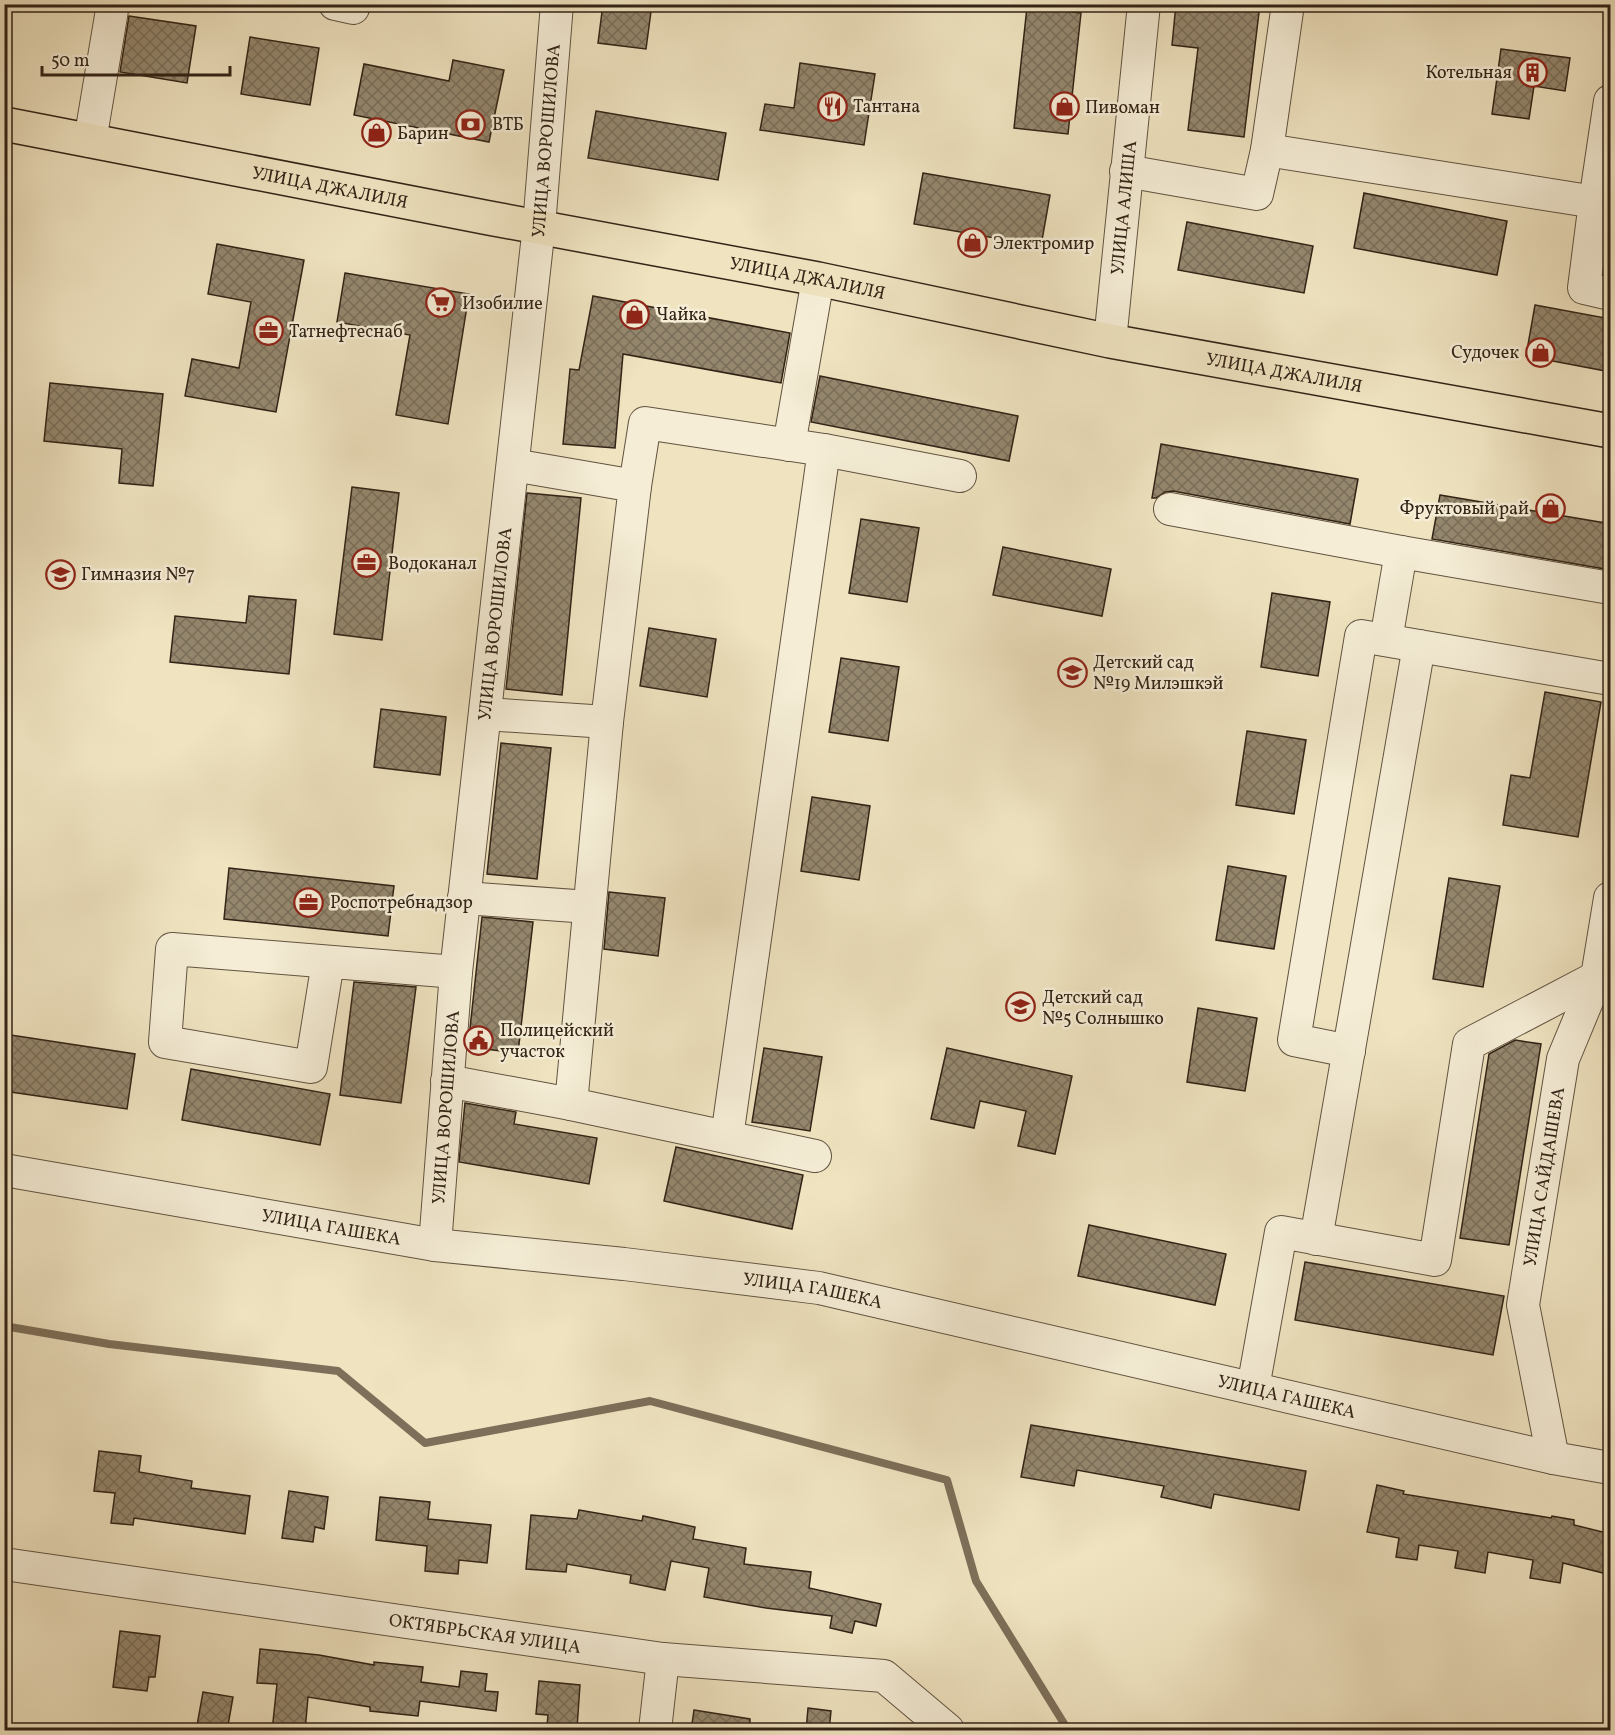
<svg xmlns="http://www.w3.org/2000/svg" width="1615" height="1735" font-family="Vollkorn,serif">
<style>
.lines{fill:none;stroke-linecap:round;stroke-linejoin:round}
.stream{stroke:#7d6f59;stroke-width:8}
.building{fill:url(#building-cross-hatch);stroke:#322316;stroke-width:1.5}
.minor-casing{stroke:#615340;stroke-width:34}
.major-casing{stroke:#322316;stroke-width:36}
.minor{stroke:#f5edd6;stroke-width:32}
.major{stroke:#efe3c0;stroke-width:33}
.labels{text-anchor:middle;stroke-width:5;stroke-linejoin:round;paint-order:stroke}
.poi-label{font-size:18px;fill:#322316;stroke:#f5edd6;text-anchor:start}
.street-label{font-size:18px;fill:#322316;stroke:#f5edd6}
</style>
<defs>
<pattern id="building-cross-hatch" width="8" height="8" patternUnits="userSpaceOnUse" patternTransform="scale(1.5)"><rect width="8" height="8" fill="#94876e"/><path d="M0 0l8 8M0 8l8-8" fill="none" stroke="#796e59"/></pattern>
</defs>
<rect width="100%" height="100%" fill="#efe3c0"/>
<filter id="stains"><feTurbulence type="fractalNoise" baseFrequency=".00333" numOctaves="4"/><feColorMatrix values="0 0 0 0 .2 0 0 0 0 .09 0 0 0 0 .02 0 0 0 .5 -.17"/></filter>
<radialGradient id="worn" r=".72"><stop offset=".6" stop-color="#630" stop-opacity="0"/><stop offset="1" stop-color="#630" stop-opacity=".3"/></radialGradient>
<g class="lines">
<path class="stream" d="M4,1326L109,1344L338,1371L425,1443L650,1401L947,1480L976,1581L1068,1730"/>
</g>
<path class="building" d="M603,4H652L646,49L598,43Z
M1176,4H1260L1244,137L1188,130L1198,48L1172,45Z
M1027,7L1081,13L1068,134L1014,128Z
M129,16L196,26L187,83L120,72Z
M250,37L319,48L310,105L241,94Z
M1501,49L1570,58L1565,91L1534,86L1529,119L1492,114Z
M453,60L504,70L489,142L354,115L364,64L449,81Z
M800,63L875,74L864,145L760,130L765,104L794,108Z
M596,111L726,133L718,180L588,158Z
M923,173L1050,195L1041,246L914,224Z
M1364,193L1507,221L1497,275L1354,248Z
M1187,222L1313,246L1304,293L1178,270Z
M217,244L304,260L276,412L185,396L192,359L239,368L251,302L208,294Z
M345,273L469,294L448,424L396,415L410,335L337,322Z
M593,296L790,333L781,383L623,354L615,448L563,444L570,369L579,370Z
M1535,305L1611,319V372L1526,356Z
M820,376L1018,416L1009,461L811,422Z
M50,383L163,394L153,486L119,483L122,449L44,441Z
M1161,444L1358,479L1350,524L1173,491L1165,492L1156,498H1152Z
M352,487L399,493L382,640L334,634Z
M527,493L581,498L562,695L506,689Z
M1440,495L1611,524V570L1432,539Z
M861,519L919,528L907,602L849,593Z
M1003,547L1111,569L1102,616L993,595Z
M1272,593L1330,602L1318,676L1261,667Z
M249,596L296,600L289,674L170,662L175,616L246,623Z
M649,628L716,639L707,697L640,686Z
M841,658L899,667L888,741L829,732Z
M1545,692L1601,702L1578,837L1503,825L1511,775L1530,778Z
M381,709L446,717L440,775L374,767Z
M1247,731L1306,740L1294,814L1236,805Z
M501,743L551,748L537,879L487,874Z
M812,797L870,806L859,880L801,871Z
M1228,866L1286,876L1274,949L1216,940Z
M229,868L394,886L388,936L224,919Z
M1449,878L1500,886L1483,987L1433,979Z
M609,892L665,898L658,956L604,949Z
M482,917L533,922L518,1053L468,1047Z
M354,982L416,987L401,1103L340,1095Z
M1198,1008L1257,1018L1245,1091L1187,1082Z
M4,1034L135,1054L127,1109L4,1091Z
M1515,1040L1541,1044L1509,1245L1460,1238L1489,1054Z
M764,1048L822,1057L810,1131L752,1122Z
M947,1048L1072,1076L1055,1154L1018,1146L1026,1111L980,1101L974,1128L931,1119Z
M191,1069L330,1094L320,1145L182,1120Z
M465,1103L516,1112L514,1124L597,1138L589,1184L459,1162Z
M676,1147L803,1175L792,1229L664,1201Z
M1089,1225L1226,1254L1215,1305L1078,1276Z
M1305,1262L1504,1296L1493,1355L1295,1320Z
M1031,1425L1306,1471L1299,1510L1214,1494L1211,1508L1161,1497L1164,1486L1077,1470L1074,1486L1021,1477Z
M99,1451L141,1456L139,1472L192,1481L191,1488L250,1496L245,1534L134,1518L133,1525L111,1523L115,1493L94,1491Z
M1377,1485L1404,1491L1403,1494L1551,1518L1552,1516L1574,1520V1525L1611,1534V1575L1563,1563L1560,1583L1530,1578L1533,1560L1488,1552L1485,1573L1455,1568L1458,1551L1419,1545L1417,1560L1396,1557L1399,1538L1367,1532Z
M289,1491L328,1497L324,1529L315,1527L313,1542L282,1538Z
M380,1497L430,1502L428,1519L491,1525L487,1563L459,1560L458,1574L425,1571L427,1546L376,1540Z
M579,1510L642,1521L643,1516L695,1527L693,1539L746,1548L744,1564L811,1572L809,1588L881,1604L876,1626L855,1621L852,1633L830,1628L832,1616L766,1608L704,1597L709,1568L671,1561L665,1590L630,1583L631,1575L567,1564L566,1572L526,1569L531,1515L577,1519Z
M120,1631L160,1636L155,1677H149L147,1691L113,1687Z
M260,1649L319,1655L374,1665V1662L423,1667L421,1682L459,1687L461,1671L487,1674L485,1691L498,1692L496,1711L420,1701L418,1716L370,1711V1707L308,1697L305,1731H272L277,1684L257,1683Z
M539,1681L580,1685L577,1728L547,1726L548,1715L536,1714Z
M203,1692L233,1697L227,1731H196Z
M808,1708L831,1711L829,1731H806Z
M694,1710L750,1719V1731H691Z"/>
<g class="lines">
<defs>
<g id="minor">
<path d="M335,4L353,8"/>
<path d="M90,141L113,4"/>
<path d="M1267,150L1595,202L1584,288L1610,294"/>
<path d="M1126,171L1257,194L1267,150L1288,4"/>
<path d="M1595,202L1610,101"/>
<path id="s1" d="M1110,341L1144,4"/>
<path d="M789,445L818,279"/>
<path d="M513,465L635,486L607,722L571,1104L815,1156"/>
<path d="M635,486L645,423L824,450L960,476"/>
<path d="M1170,509L1401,552"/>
<path d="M1386,640L1401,552L1610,588"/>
<path d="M485,714L607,722"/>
<path d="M464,898L589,907"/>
<path d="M328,962L311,1067L165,1042L172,949L456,972"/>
<path d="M1349,1051L1294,1040L1361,636L1419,646"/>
<path d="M447,1081L571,1104"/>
<path d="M727,1137L824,450"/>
<path id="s2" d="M4,1170L435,1245L624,1264L819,1288L1553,1458L1610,1468"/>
<path d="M1316,1239L1419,646L1610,679"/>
<path id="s3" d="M435,1245L456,972L539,226L557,4"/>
<path d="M1253,1388L1281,1232L1435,1260L1469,1044L1597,977L1610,980"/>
<path id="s4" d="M1553,1458L1523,1305L1563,1059L1597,977L1610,898"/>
<path id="s5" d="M4,1564L663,1659L884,1676L948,1730"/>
<path d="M655,1730L663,1659"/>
</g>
<g id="major">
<path id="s6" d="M4,124L489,218L818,279L1110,341L1610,431"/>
</g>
</defs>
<use href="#minor" class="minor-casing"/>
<use href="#major" class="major-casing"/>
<use href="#minor" class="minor"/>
<use href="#major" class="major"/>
</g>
<defs>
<symbol id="building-ring" viewBox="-11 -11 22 22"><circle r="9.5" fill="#f5edd6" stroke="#8f2418" stroke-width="1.5"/><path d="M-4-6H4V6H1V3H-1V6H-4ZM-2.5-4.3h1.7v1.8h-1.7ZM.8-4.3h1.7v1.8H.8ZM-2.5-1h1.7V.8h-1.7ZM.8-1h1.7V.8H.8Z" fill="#8f2418"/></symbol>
<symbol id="restaurant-ring" viewBox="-11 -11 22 22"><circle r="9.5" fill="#f5edd6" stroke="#8f2418" stroke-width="1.5"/><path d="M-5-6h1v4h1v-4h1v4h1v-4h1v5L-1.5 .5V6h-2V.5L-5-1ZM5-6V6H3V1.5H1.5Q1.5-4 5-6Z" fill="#8f2418"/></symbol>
<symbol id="shop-ring" viewBox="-11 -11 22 22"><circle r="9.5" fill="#f5edd6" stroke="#8f2418" stroke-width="1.5"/><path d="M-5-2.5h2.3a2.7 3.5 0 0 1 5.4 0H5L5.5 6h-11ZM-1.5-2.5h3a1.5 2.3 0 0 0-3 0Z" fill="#8f2418"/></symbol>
<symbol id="bank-ring" viewBox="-11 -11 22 22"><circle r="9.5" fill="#f5edd6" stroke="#8f2418" stroke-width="1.5"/><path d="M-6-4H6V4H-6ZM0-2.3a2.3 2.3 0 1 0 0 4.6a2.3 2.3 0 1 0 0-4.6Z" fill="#8f2418"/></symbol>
<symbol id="supermarket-ring" viewBox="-11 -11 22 22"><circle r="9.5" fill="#f5edd6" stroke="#8f2418" stroke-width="1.5"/><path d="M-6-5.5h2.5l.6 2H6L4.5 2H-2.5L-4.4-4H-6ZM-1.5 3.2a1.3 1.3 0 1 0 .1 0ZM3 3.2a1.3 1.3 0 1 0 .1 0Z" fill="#8f2418"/></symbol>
<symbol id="office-ring" viewBox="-11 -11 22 22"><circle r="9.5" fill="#f5edd6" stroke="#8f2418" stroke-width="1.5"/><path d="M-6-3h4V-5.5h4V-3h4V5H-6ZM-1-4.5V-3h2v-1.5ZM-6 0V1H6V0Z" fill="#8f2418"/></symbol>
<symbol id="school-ring" viewBox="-11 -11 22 22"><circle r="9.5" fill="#f5edd6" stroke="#8f2418" stroke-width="1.5"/><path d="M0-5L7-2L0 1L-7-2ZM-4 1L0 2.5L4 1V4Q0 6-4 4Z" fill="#8f2418"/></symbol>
<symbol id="civic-ring" viewBox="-11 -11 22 22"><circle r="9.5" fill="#f5edd6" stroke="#8f2418" stroke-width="1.5"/><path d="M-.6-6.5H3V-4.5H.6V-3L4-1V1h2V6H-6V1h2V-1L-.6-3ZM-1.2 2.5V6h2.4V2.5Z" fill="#8f2418"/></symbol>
</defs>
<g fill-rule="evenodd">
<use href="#building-ring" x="1516" y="56" width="33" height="33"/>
<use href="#restaurant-ring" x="816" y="90" width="33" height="33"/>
<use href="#shop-ring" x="1048" y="90" width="33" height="33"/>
<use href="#bank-ring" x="454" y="108" width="33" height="33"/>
<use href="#shop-ring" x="360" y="116" width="33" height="33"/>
<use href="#shop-ring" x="956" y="226" width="33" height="33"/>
<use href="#supermarket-ring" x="424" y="286" width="33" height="33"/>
<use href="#shop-ring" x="618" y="298" width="33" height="33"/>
<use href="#office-ring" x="252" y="314" width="33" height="33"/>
<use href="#shop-ring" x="1524" y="336" width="33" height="33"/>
<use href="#shop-ring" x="1534" y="492" width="33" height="33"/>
<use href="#office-ring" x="350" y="546" width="33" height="33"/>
<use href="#school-ring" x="44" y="558" width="33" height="33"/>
<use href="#school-ring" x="1056" y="656" width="33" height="33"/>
<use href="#office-ring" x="292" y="886" width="33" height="33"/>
<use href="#school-ring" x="1004" y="990" width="33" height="33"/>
<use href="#civic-ring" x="462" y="1024" width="33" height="33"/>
</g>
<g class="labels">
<g class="poi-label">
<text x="1512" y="78" text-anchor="end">Котельная</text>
<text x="853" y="112">Тантана</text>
<text x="1085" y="113">Пивоман</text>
<text x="492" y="130">ВТБ</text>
<text x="397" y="139">Барин</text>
<text x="993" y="249">Электромир</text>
<text x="462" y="309">Изобилие</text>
<text x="656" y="320">Чайка</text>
<text x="289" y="337">Татнефтеснаб</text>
<text x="1519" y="358" text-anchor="end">Судочек</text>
<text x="1529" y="514" text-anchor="end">Фруктовый рай</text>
<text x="388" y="569">Водоканал</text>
<text x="81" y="580">Гимназия №7</text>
<text x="1093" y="668">Детский сад<tspan x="1093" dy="21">№19 Милэшкэй</tspan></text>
<text x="330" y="908">Роспотребнадзор</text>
<text x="1042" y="1003">Детский сад<tspan x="1042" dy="21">№5 Солнышко</tspan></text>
<text x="500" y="1036">Полицейский<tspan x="500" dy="21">участок</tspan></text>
</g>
<g class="street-label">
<text dy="6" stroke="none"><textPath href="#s3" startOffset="1110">УЛИЦА ВОРОШИЛОВА</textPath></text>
<text dy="6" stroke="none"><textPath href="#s6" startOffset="332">УЛИЦА ДЖАЛИЛЯ</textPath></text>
<text dy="6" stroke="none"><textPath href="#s1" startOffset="134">УЛИЦА АЛИША</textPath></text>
<text dy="6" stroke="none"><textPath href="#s6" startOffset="818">УЛИЦА ДЖАЛИЛЯ</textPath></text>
<text dy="6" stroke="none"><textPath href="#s6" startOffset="1304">УЛИЦА ДЖАЛИЛЯ</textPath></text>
<text dy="6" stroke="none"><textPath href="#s3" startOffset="624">УЛИЦА ВОРОШИЛОВА</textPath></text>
<text dy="6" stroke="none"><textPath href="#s3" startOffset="138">УЛИЦА ВОРОШИЛОВА</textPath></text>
<text dy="6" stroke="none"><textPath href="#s4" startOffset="286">УЛИЦА САЙДАШЕВА</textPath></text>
<text dy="6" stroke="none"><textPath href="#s2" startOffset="332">УЛИЦА ГАШЕКА</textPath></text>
<text dy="6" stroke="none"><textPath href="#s2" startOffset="818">УЛИЦА ГАШЕКА</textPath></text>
<text dy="6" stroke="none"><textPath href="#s2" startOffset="1304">УЛИЦА ГАШЕКА</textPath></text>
<text dy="6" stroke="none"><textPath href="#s5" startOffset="486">ОКТЯБРЬСКАЯ УЛИЦА</textPath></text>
</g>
</g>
<rect width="1615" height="1735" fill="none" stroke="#efe3c0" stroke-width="24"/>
<rect x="6" y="6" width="1603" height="1723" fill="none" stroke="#322316" stroke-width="3"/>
<rect x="12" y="12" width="1591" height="1711" fill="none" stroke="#322316" stroke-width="1.5"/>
<path d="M42 66v9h188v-9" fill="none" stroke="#322316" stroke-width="3"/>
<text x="51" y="66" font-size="18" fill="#322316" stroke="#f5edd6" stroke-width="4.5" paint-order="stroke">50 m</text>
<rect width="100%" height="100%" filter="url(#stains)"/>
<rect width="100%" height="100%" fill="url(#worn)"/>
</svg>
